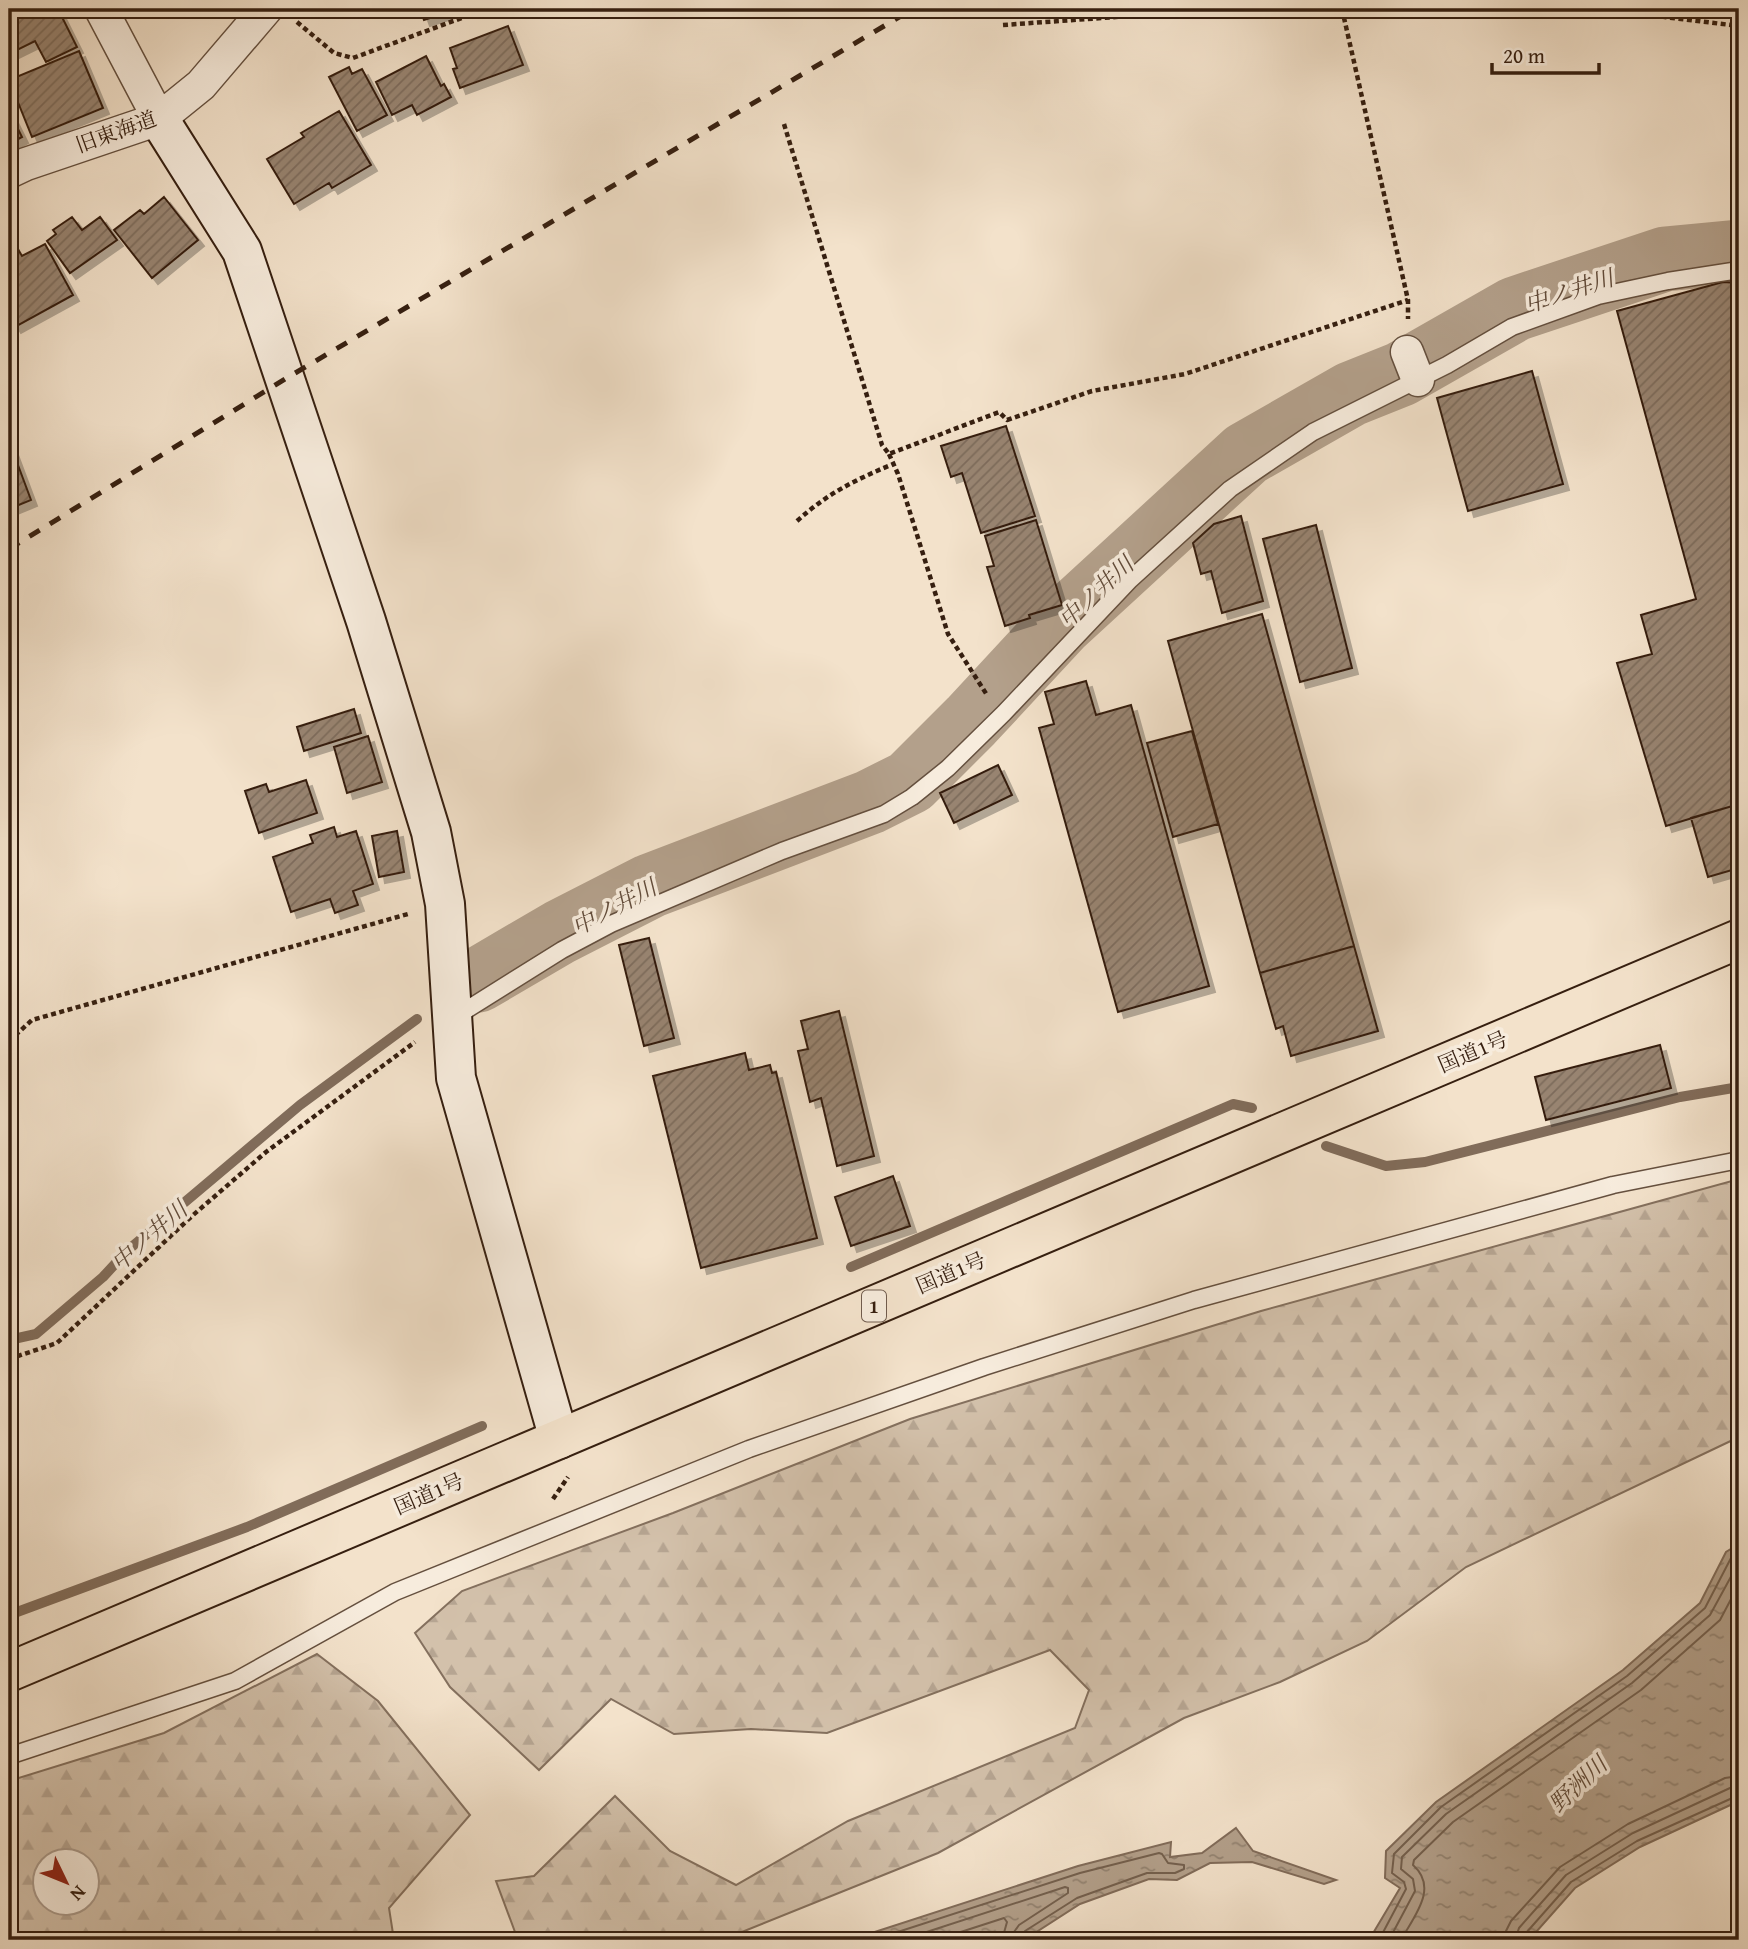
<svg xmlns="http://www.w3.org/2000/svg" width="1748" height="1949" font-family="'Gentium Book Plus','Noto Serif JP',serif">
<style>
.forest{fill:url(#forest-firs);stroke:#84705e;stroke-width:2;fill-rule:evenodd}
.water{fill:url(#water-ripples);stroke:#816c5a;stroke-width:2}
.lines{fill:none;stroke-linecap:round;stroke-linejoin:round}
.shore{stroke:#74604e;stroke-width:2}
.stream{stroke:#816c5a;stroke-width:10}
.river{stroke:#b3a08b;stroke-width:65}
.building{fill:url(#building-hatch);stroke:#361f10;stroke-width:2;filter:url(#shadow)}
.lane-casing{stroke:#65503f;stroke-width:19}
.street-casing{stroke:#65503f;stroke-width:35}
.secondary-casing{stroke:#361f10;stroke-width:42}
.highway-casing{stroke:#361f10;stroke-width:42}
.path{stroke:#361f10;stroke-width:4.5;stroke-dasharray:5 3.5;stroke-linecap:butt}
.lane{stroke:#f7ecdd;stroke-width:16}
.street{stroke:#f7ecdd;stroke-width:32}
.secondary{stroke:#f7ecdd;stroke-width:38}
.highway{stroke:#f3e2cb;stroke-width:38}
.rail{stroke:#361f10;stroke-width:5;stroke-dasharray:12 12;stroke-linecap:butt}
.labels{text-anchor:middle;stroke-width:7;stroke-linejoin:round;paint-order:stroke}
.shield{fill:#f7ecdd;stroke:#705c4e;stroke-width:2}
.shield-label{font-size:19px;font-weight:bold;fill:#361f10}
.street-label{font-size:21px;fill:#361f10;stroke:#f7ecdd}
.water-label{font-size:23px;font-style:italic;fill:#624c3b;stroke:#f7ecdd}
</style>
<defs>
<pattern id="forest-firs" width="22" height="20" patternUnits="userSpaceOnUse" patternTransform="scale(1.75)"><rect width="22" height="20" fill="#d3c1ab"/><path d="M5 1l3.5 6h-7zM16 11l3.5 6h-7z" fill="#b6a592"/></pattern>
<pattern id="water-ripples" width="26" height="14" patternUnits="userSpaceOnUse" patternTransform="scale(1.75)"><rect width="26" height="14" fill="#b3a08b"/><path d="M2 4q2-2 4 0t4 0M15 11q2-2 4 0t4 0" fill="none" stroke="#928270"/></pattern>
<pattern id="building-hatch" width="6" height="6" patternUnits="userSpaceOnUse" patternTransform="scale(1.75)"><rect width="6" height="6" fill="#988471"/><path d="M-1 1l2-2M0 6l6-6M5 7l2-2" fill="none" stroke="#7d6b5b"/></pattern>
<filter id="shadow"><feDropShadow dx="6" dy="6" stdDeviation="0" flood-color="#0004"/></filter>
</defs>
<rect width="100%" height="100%" fill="#f3e2cb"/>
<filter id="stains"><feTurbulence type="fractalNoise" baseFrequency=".00286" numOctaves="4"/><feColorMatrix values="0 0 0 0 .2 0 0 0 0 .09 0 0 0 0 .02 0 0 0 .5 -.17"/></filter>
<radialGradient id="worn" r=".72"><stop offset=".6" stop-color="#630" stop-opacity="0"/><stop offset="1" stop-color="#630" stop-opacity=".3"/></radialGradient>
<path class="forest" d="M1739,1179V1437L1466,1567L1367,1641L1280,1682L1184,1718L938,1853L722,1940H518L496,1881L534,1876L615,1796L670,1851L736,1885L848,1821L1075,1728L1089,1690L1050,1650L827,1733L751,1729L674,1734L611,1699L539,1770L450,1687L415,1633L462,1591L673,1513L910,1419L1261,1311Z
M317,1654L378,1701L470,1815L389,1908L394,1940H9V1781L164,1733ZM46,1862H88V1904H46Z"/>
<path class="water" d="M1739,1544V1801L1640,1847L1575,1888L1529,1940H1369L1400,1888L1385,1878L1386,1851L1436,1802L1623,1670L1700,1603L1726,1552Z
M1236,1828L1253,1851L1336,1880L1324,1884L1252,1862L1210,1863L1177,1880L1149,1879L1080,1904L1024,1940H850L1078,1866L1171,1842L1170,1857L1202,1853Z"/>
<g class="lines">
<path class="shore" d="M873,1940L1080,1873L1159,1853L1162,1854L1168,1863L1184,1865V1869L1175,1873H1147L1077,1898L1025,1931L1022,1940
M902,1940L1065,1887L1068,1888V1893L1019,1925L1014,1932L1013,1940
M936,1940L1004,1918L1007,1922L1002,1940
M1379,1940L1406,1889L1404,1882L1392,1873L1394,1854L1441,1807L1627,1676L1705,1608L1731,1558L1739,1552
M1389,1940L1415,1891L1413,1879L1401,1869L1402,1857L1446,1814L1632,1683L1710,1615L1739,1562
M1401,1940C1414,1916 1439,1888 1413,1865L1414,1860L1453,1822L1641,1690L1720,1620L1739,1584
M1505,1940L1506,1931L1511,1921L1560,1867L1628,1824L1725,1778L1739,1776
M1515,1940L1519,1928L1566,1875L1633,1833L1730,1788L1739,1786
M1524,1940L1526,1933L1571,1882L1637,1841L1739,1795"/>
<path class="stream" d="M1326,1146L1386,1166L1425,1162L1680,1097L1739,1087
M851,1267L1233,1104L1252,1108
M9,1340L36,1334L103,1277L128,1250L300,1105L417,1019
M9,1615L247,1527L482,1426"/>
<path class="river" d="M478,980L560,932L650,886L870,802L910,782L971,721L1062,623L1246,454L1351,394L1401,374L1515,309L1665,259L1739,252"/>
</g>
<path class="building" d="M9,9H58L77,47L46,62L35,41L9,54Z
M420,9H458L424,20Z
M508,26L523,65L460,88L453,69L457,68L450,48Z
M79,51L103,108L32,137L9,80Z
M426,56L441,86L444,84L451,97L417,115L412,105L392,115L376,82Z
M349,67L352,74L362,69L387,115L357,131L329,77Z
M9,111L22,137L9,144Z
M339,111L371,165L332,188L329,183L294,204L267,159L304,137L301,133Z
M164,197L198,240L152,278L114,230L140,210L144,214Z
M72,217L82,230L100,217L117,240L70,273L47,241L56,234L53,230Z
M45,244L73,295L15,327L9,316V254L18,249L22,256Z
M1723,282L1739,283V804L1666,826L1617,663L1652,654L1641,615L1696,599L1617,311Z
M1532,371L1563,484L1468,511L1437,398Z
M1006,426L1035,516L981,533L962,473L951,477L941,446Z
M9,441L31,500L9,509Z
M1241,516L1263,601L1222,613L1211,571L1201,574L1193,543L1214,524Z
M1036,520L1062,605L1029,615L1030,618L1005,626L987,567L994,566L985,536Z
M1316,525L1352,668L1300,682L1263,539Z
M1262,614L1354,946L1260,973L1168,641Z
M1086,681L1096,715L1131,705L1209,986L1118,1012L1039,728L1054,724L1045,692Z
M354,709L361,733L304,751L297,727Z
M1192,731L1218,824L1173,837L1147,743Z
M368,736L382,782L347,793L334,747Z
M998,765L1012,795L954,823L940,793Z
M306,780L317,813L259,833L245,791L266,784L269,792Z
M1739,804V868L1708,877L1691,818Z
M334,827L337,837L356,831L373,884L353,891L358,905L335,913L330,899L291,912L273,857L313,843L310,835Z
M397,831L404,872L379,877L372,836Z
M649,938L674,1038L644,1046L619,945Z
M1354,946L1378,1031L1291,1056L1283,1026L1276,1029L1260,973Z
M839,1011L874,1156L837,1166L821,1098L810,1102L798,1051L808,1049L801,1021Z
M1660,1045L1671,1088L1546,1120L1535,1077Z
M745,1053L749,1070L770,1065L772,1073L776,1072L817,1238L701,1268L653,1076Z
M893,1176L910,1226L851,1246L835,1197Z"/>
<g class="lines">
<defs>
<path id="lane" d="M455,1017L562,950L611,924L782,851L884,814L912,797L948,768L1004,713L1130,580L1230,489L1313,432L1447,365L1512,327L1598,296L1668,281L1739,270
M9,1756L235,1681L395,1592L749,1449L984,1367L1194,1300L1613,1185L1739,1160"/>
<path id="street" d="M101,9L159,119
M9,172L26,164L159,119L201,85L266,9
M1407,352L1418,380"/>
<path id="secondary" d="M159,119L242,251L366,621L431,832L445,904L456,1078L559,1439"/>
<path id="highway" d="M9,1672L1739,939"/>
</defs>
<use href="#lane" class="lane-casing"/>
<use href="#street" class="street-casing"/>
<use href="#secondary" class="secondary-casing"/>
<use href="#highway" class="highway-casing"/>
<path class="path" d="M1342,9L1408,300V319
M1577,9L1615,11L1739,26
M297,22L334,53L353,58L486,9
M1003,25L1230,9
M784,124L882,445L889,454L999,412L1007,420L1092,391L1185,374L1408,300
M889,454L898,474L948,634L987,695
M797,521C828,493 855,480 893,464
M9,1041L32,1020L408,914
M9,1359L57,1343L192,1216L266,1152L415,1042
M553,1499L568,1477"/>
<use href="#lane" class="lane"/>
<use href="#street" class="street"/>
<use href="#secondary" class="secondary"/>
<use href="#highway" class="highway"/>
<path class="rail" d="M9,549L285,379L913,9"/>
</g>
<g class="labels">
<rect class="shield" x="862" y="1290.5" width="24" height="31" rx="5"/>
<g class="shield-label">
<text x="874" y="1313">1</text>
</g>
<g class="street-label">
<text transform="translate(116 132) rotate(-20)" y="7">旧東海道</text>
<text transform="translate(1473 1052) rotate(-23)" y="7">国道1号</text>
<text transform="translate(951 1273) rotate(-23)" y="7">国道1号</text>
<text transform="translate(429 1494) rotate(-23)" y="7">国道1号</text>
</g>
<g class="water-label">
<text transform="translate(1569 291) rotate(-18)" y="8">中ノ井川</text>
<text transform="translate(1096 592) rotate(-43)" y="8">中ノ井川</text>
<text transform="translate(614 907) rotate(-28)" y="8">中ノ井川</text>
<text transform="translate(149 1236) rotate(-41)" y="8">中ノ井川</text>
<text transform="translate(1578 1784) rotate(-43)" y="8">野洲川</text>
</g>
</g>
<rect width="1748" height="1949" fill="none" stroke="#f3e2cb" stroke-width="35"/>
<rect x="10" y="10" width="1727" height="1928" fill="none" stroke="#361f10" stroke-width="3.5"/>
<rect x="18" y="18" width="1713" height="1914" fill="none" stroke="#361f10" stroke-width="2"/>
<g transform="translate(66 1882) rotate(133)"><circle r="33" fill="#f7ecdd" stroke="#aa9a8b" stroke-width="2"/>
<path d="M0-5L12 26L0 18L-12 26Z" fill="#8f2418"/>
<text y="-10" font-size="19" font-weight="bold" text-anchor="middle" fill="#361f10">N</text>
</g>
<path d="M1492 63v10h107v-10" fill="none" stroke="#361f10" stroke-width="3.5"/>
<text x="1503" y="63" font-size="21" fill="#361f10" stroke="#f7ecdd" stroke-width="5" paint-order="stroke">20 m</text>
<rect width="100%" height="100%" filter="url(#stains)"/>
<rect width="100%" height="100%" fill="url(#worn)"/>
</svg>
